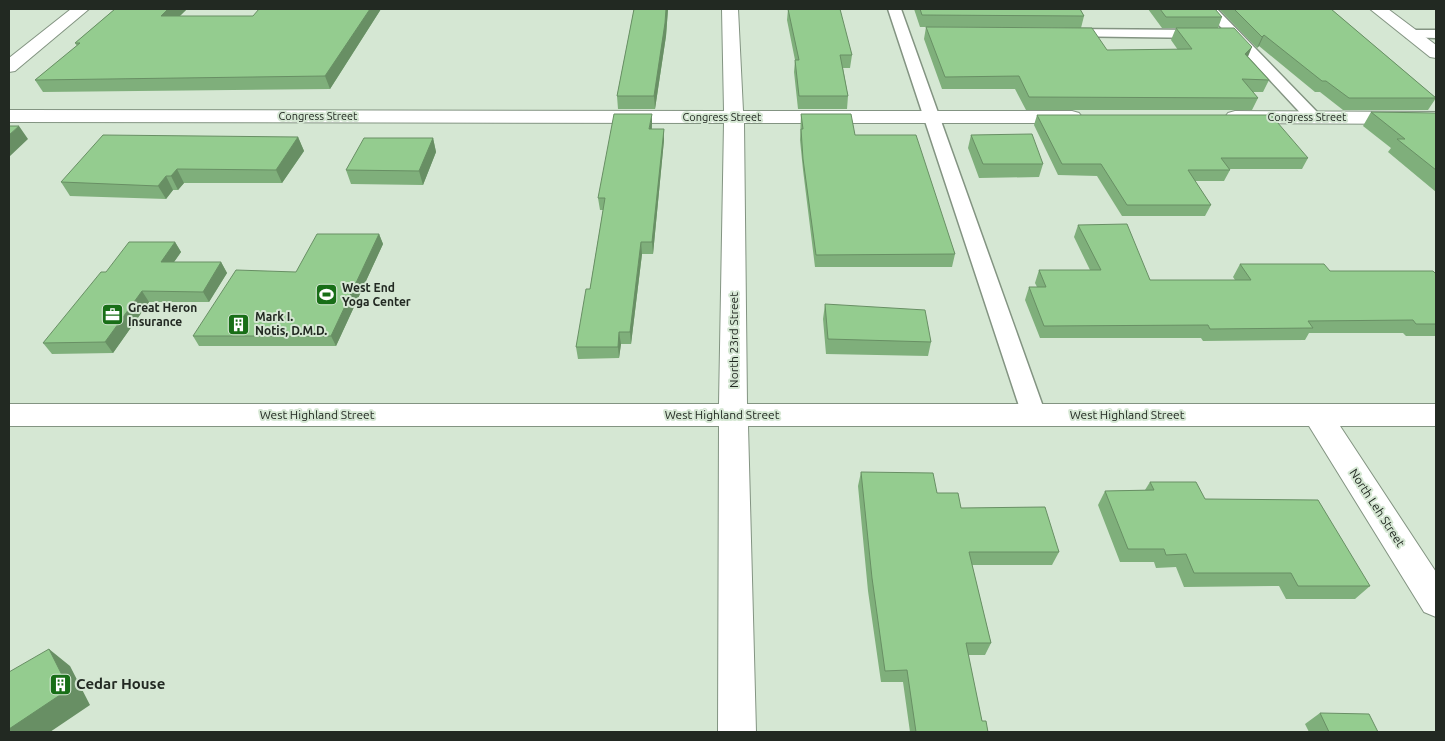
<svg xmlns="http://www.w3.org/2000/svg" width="1445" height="741" font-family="Ubuntu,sans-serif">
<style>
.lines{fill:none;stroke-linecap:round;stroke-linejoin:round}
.lane-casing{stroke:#839482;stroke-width:3}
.street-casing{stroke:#839482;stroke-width:2}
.lane{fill:#fff;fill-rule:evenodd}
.street{fill:#fff;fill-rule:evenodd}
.wall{fill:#7faf7b}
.shaded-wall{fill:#688f64}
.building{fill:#94cc8f;stroke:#688f64}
.labels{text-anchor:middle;stroke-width:4;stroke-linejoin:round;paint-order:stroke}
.far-street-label{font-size:11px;fill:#222922;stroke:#d5e7d3}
.poi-label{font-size:12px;font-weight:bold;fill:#222922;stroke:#d5e7d3;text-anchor:start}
.street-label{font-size:12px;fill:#222922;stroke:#d5e7d3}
.near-poi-label{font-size:15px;font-weight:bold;fill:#222922;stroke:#d5e7d3;text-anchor:start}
</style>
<rect width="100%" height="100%" fill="#d5e7d3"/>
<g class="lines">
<defs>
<path id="lane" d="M888,9H901L1046,415L1042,421L1034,424L1026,421L1022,415Z
M1204,9H1217L1319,114L1321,117L1319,120H1307Z
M1065,29L1203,30L1210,34L1203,38L1060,36L1058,33Z
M1411,30H1436V38L1406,37L1404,34Z"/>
<path id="street" d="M71,9H89L15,71L9,72V58Z
M722,9H738L743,111H1072L1079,113L1082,117L1079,121L1072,123H744L747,404H1436V426H1340L1436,572V617L1424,612L1309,426H748L756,732H718L719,426H9V404H719L724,123L9,122V110L724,111Z
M1370,9H1388L1436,45V58L1430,57Z
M1235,111L1436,112V124L1235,123L1228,121L1225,117L1228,113Z"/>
</defs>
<use href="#lane" class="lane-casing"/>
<use href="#street" class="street-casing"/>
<use href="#lane" class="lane"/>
<use href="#street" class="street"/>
</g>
<path class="wall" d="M115,9H187L180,16H253L381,9L330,89L43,92L35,80L77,46L75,43Z
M634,9H668L666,36L655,109H618L617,96Z
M788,9L852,55L850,68H843L848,96L847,109H798L794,72L795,60L787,20Z
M914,9H1080L1084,16L1081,28L920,27Z
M1148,9H1215L1222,17L1218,28H1162Z
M1219,9H1331L1436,98L1428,110H1343L1320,92H1315L1259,46L1257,48Z
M926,27L1107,50H1178L1171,40L1176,28L1248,57L1269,80L1263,92H1253L1258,98L1252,110H1026L1015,89H942L924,39Z
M1371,112L1436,113V192L1388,152L1391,148L1363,126Z
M801,114L855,135L955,254L952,267H815L803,170L800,140Z
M1037,115L1308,158L1302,169H1230V170L1224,181H1195L1211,205L1205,216H1122L1097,176L1058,175L1034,125Z
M652,125V129H664V140L660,181L653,254H642L631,344H621L619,358L578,359L576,347L590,289L603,210H600L598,198Z
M971,135L1043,164L1039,177L979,178L968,148Z
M298,137L304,151L282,183H184L178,190H173L166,199L70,196L61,182Z
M433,138L436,152L423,185L351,184L346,170Z
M1078,225L1150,280H1235L1233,277L1240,264L1330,271L1436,274V336H1406L1403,333H1309L1305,340L1203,341L1201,338H1040L1025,300L1029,287H1037L1035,283L1039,270H1090L1074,237Z
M379,234L383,244L336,346H199L193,336Z
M175,242L181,252L174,262H221L227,273L209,302H149L113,353L52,354L43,343L106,272Z
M825,304L931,342L928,356L826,354L823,319Z
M861,472L937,493L961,508L1059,552L1052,565H972L991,643L985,655H968L982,721L988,732H910L903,682H881L868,591L858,486Z
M1150,482L1205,499L1370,586L1355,599H1286L1279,586L1184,587L1176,567L1156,568L1154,562H1120L1098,505L1105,491L1145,490Z
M1320,713L1378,732H1309L1305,724Z"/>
<path class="shaded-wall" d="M168,9H187L167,28L161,16Z
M370,9H381L330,89L325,76Z
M666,9H668L666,36L655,109L654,96Z
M1264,35L1259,46L1257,48L1262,37Z
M1252,47L1247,59L1245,54Z
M652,114V125L650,140L649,129Z
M19,126L28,139L9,157V135Z
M664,129V140L653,254L652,242Z
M298,137L304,151L282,183L276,170Z
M433,138L436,152L423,185L419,171Z
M177,169L184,183L178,190L171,176Z
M166,176L173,190L166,199L158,186Z
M379,234L383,244L336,346L331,336Z
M175,242L181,252L167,272L161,262Z
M641,242L642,254L631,344L630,332Z
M221,262L227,273L209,302L203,292Z
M142,291L149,302L113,353L105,342Z
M619,332L621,344L619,358L618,347Z
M49,649L70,666L90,705L50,732H9V729Z"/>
<path class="building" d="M115,9H168L161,16H253L259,9H370L325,76L35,80L80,43H75Z
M634,9H666L665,23L654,96H617Z
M788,9H840L852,55H840L848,96H799L795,60H799Z
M920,9H1080L1084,16L922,15Z
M1160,9H1215L1222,17H1166Z
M1234,9H1331L1436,98H1349L1326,81H1322L1264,35L1262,37Z
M926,27L1092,28L1107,50L1192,49L1176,28H1234L1252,47L1245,54L1269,80L1242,79L1258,98L1029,97L1019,76L945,77Z
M1371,112L1436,113V170L1397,139H1405Z
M614,114H652L649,129H664L652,242H641L630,332H619L618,347H576L586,289H590L605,198H598Z
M801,114H851L855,135H916L955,254L816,255L803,159L801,129H803Z
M1037,115H1271L1308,158H1221L1230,170H1188L1211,205H1127L1101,164H1062Z
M9,126H19L9,135Z
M1032,134L1043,164H983L971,135Z
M103,135L298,137L276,170L177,169L171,176H166L158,186L61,182Z
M364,138H433L419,171L346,170Z
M1127,224L1150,280H1251L1240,264H1324L1330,271H1433L1436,274V324H1416L1413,320L1308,321L1313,328L1210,329L1208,325L1044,326L1029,287H1046L1039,270H1101L1078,225Z
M317,234H379L331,336H193L236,270L296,272Z
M129,242H175L161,262H221L203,292L142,291L105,342L43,343L101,272H106Z
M825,304L925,310L931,342L828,339Z
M861,472L933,473L937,493H958L961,508L1045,507L1059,552H969L991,643H966L982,721H986L988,732H916L907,670L885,671L872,578Z
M1150,482H1196L1205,499L1318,500L1370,586H1298L1291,573H1194L1186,554L1166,555L1164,549H1128L1105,491L1154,490Z
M49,649L69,689L9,729V672Z
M1320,713L1369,714L1378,732H1329Z"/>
<defs>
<symbol id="stadium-square" viewBox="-11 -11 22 22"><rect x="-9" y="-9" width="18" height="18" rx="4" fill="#186e17" stroke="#d5e7d3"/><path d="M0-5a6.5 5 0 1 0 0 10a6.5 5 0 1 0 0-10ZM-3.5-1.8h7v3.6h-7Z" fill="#fff"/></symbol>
<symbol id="office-square" viewBox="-11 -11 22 22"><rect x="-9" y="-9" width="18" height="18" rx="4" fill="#186e17" stroke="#d5e7d3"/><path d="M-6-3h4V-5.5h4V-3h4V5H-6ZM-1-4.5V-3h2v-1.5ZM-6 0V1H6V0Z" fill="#fff"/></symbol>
<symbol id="building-square" viewBox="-11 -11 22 22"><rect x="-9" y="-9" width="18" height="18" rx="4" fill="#186e17" stroke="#d5e7d3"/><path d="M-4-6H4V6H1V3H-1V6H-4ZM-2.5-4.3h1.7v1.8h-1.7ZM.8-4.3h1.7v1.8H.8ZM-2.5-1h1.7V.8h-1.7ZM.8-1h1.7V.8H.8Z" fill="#fff"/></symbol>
</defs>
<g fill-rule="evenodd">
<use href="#stadium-square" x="314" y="282" width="25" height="25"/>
<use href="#office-square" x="100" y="302" width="25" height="25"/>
<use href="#building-square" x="226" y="312" width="25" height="25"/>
<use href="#building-square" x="48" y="672" width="25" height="25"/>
</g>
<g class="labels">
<g class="far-street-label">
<text x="318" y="120">Congress Street</text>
<text x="722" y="121">Congress Street</text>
<text x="1307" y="121">Congress Street</text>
</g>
<g class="poi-label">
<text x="342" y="292">West End<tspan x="342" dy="14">Yoga Center</tspan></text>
<text x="128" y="312">Great Heron<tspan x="128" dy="14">Insurance</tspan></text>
<text x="255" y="321">Mark I.<tspan x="255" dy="14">Notis, D.M.D.</tspan></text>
</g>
<g class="street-label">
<text transform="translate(734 340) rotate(-90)" y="4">North 23rd Street</text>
<text x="317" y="419">West Highland Street</text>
<text x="722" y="419">West Highland Street</text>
<text x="1127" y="419">West Highland Street</text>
<text transform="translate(1377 508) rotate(57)" y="4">North Leh Street</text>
</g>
<g class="near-poi-label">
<text x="76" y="689">Cedar House</text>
</g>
</g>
<rect width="1445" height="741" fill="none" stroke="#222922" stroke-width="20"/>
</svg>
